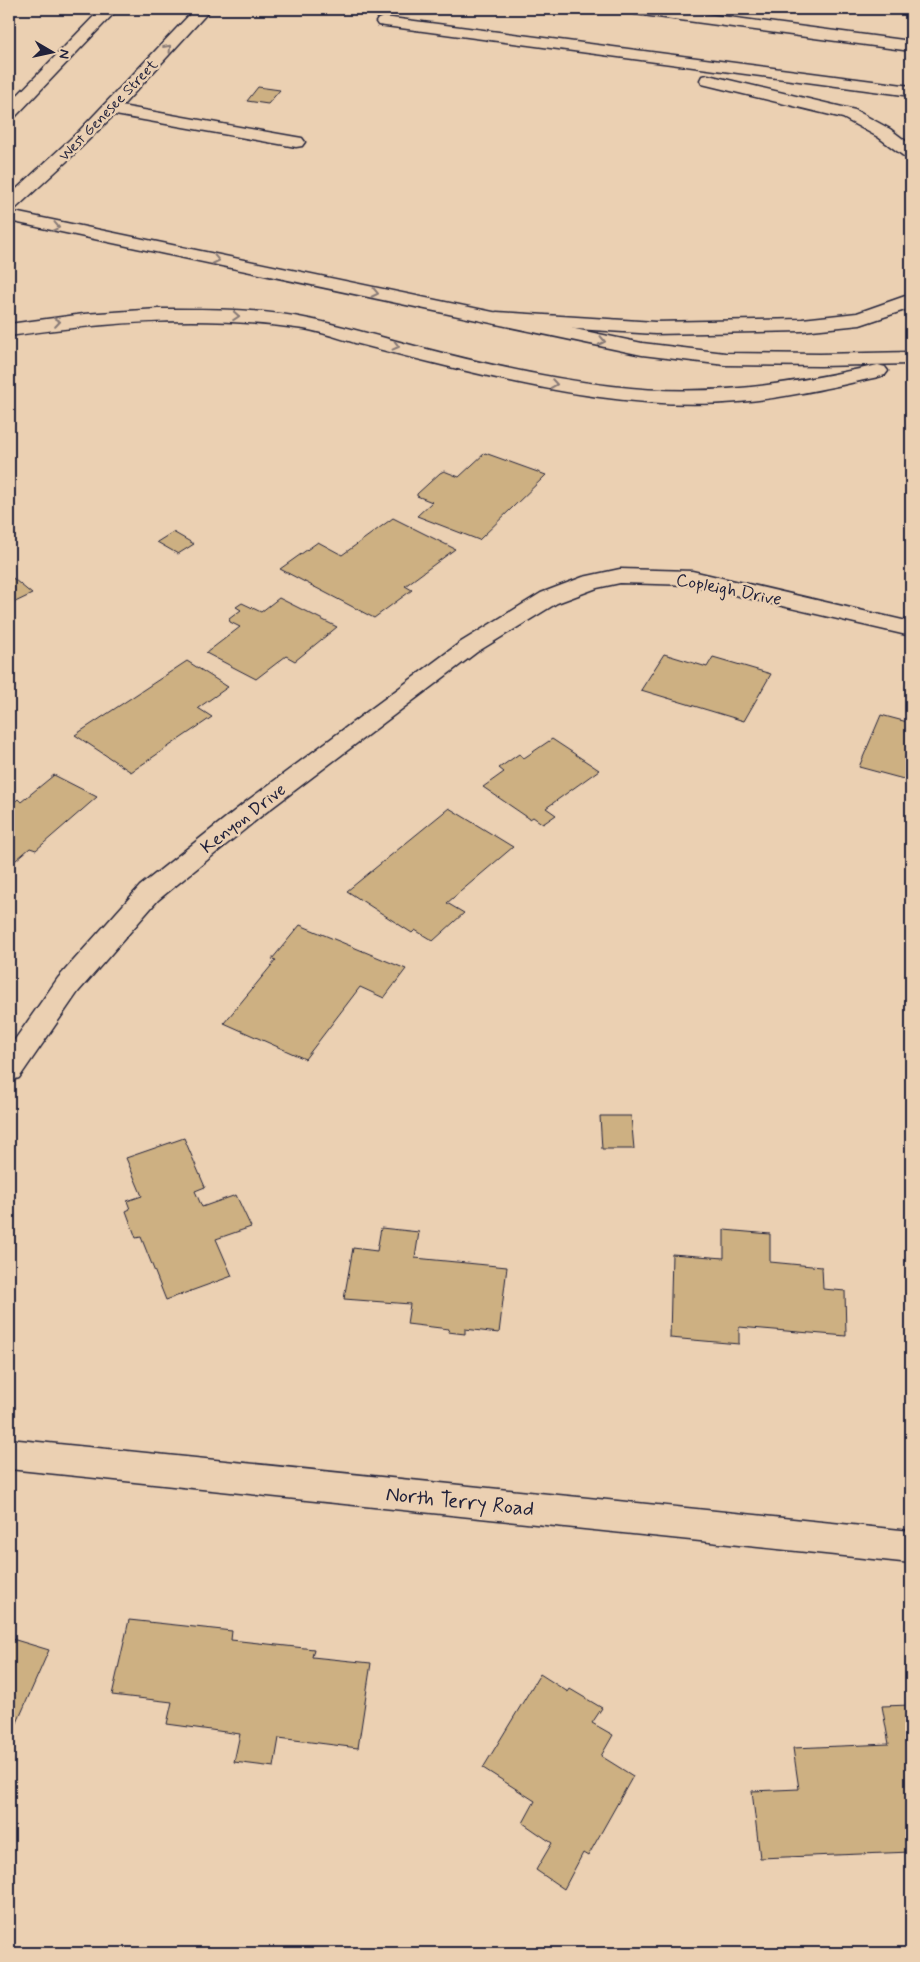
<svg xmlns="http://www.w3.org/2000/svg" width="920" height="1962" font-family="Mynerve,sans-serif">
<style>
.building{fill:#cdb082;stroke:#22223b}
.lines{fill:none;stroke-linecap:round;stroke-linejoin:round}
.minor-casing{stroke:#22223b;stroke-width:3}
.major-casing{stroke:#22223b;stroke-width:3}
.highway-casing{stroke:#22223b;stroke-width:3}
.minor{fill:#ebd0b2;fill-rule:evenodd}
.major{fill:#ebd0b2;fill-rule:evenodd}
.highway{fill:#ebd0b2;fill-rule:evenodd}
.oneway{stroke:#867976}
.labels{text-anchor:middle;stroke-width:5;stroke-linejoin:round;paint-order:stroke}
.far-street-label{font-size:15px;fill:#22223b;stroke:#ebd0b2}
.street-label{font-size:18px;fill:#22223b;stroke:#ebd0b2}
.near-street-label{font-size:21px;fill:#22223b;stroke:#ebd0b2}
</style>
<rect width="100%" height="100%" fill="#ebd0b2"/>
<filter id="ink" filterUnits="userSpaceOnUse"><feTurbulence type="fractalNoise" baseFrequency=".02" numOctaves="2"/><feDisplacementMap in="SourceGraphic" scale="10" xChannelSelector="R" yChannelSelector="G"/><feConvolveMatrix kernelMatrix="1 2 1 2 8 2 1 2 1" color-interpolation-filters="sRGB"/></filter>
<g filter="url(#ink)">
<path class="building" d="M258,87L280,90L268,104L247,101Z
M485,453L546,475L479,540L417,516L432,502L417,496V494L440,473L444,471L459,477Z
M393,518L455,549L405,586L412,590L374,618L280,569L318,542L342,555Z
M173,532L194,544L178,554L157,542Z
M9,575L32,594L9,605Z
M279,598L337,627L295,661L286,656L256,679L206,653L240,627L230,622L229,619L241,610L236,607L242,603L261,612Z
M664,654L707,667L713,657L771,674L744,721L641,690Z
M187,661L228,687L198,708L212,717L131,772L75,735Z
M881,715L911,723V781L859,767Z
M552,739L599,770L546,808L556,815L543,824L533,817L530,819L483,787L504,772L499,768L519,754L524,758Z
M54,775L97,797L36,850L30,848L9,866V807L18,799L21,802Z
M449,808L513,847L447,903L464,913L433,941L415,930L412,933L347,891Z
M300,925L406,969L384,998L360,987L305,1059L224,1023L276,960L272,959Z
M600,1116H631L634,1149H602Z
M184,1138L205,1187L195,1191L202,1207L236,1195L251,1227L216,1239L232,1276L166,1300L141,1237L136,1238L126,1211L130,1209L127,1201L142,1196L126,1158Z
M381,1228L419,1232L415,1258L507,1267L499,1333L465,1329V1334L448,1332L449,1329L407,1324L410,1304L344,1299L353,1248L377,1251Z
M724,1230L770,1234V1262L822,1267L823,1289L845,1291L846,1336L739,1327V1344L670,1338L672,1254L724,1258Z
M129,1620L232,1631L231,1640L314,1649L312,1657L371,1663L358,1748L279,1738L274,1767L234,1762L240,1734L167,1724L172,1702L112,1695Z
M9,1638L49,1650L9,1741Z
M540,1674L568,1692L570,1689L602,1708L592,1723L613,1735L601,1756L633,1776L588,1856L583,1853L564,1889L536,1870L552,1843L523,1823L535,1801L483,1768Z
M911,1705V1852L760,1858L752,1791L799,1789L793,1748L889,1744L882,1706Z"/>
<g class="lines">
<defs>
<path id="minor" d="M627,9H668L911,41V51L635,14L629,12Z
M384,17L911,86V96L378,25L376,22L378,19Z
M708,75L855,110L890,129L911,145V158L905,157L878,137L843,118L702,84L700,80L702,76Z
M110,104L296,137L302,138L305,142L302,146L296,147L104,113L102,109L104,105Z
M911,294V308L860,325L802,331L655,334L497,324L490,322L487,318L490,314L497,312L655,322L802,319L857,313Z
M620,569L692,571L911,622V636L692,585L620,583L597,588L557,603L477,652L265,813L158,900L78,992L19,1078L9,1081V1048L58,978L140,886L247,801L461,642L541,593L583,577Z
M9,1439L911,1531V1563L9,1469Z"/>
<path id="major" d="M101,9H118L15,117L9,118V104Z
M195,9H211L115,114L66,162L15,209L9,210V196L79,131Z"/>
<path id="highway" d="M9,211L642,343L725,353L820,354L911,352V364L820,366L725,365L642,355L9,221Z
M158,309C207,309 260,308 309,319C344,326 380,337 415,346C480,363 545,378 612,386C708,398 785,385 878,365L885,367L888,371L885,375L878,377C832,387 786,398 739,402C645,410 549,391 458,369C424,361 390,352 355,343C339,338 321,332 304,329C203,314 109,322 9,336V324L84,314Z"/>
</defs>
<use href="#minor" class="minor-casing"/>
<use href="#major" class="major-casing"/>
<use href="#highway" class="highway-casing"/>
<use href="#minor" class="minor"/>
<use href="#major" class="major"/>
<use href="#highway" class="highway"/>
</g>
<defs><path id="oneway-chevron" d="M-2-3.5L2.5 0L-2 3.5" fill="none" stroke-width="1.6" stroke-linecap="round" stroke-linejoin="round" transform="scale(1.25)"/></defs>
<g class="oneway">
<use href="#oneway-chevron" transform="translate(168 48) rotate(-48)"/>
<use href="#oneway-chevron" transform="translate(56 227) rotate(12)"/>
<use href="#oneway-chevron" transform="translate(216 260) rotate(12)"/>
<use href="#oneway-chevron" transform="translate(375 293) rotate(12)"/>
<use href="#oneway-chevron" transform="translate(236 316) rotate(4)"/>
<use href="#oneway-chevron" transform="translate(57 322) rotate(-8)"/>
<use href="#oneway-chevron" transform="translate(602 341) rotate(12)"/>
<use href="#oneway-chevron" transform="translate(396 346) rotate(14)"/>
<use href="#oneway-chevron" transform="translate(554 384) rotate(9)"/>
</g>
</g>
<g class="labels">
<g class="far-street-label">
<text transform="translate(108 110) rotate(-46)" y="5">West Genesee Street</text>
</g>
<g class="street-label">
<text transform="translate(729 589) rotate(11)" y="6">Copleigh Drive</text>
<text transform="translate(243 818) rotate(-38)" y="6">Kenyon Drive</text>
</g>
<g class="near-street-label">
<text transform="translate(460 1501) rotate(6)" y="7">North Terry Road</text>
</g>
</g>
<rect width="920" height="1962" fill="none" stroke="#ebd0b2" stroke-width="30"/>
<rect x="15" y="15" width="890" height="1932" fill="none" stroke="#22223b" stroke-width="2" filter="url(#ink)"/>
<g transform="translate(52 52) rotate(99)" stroke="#ebd0b2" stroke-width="4" paint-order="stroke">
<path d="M0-4L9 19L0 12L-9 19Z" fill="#22223b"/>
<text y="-8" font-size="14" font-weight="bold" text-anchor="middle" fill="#22223b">N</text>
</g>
</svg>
